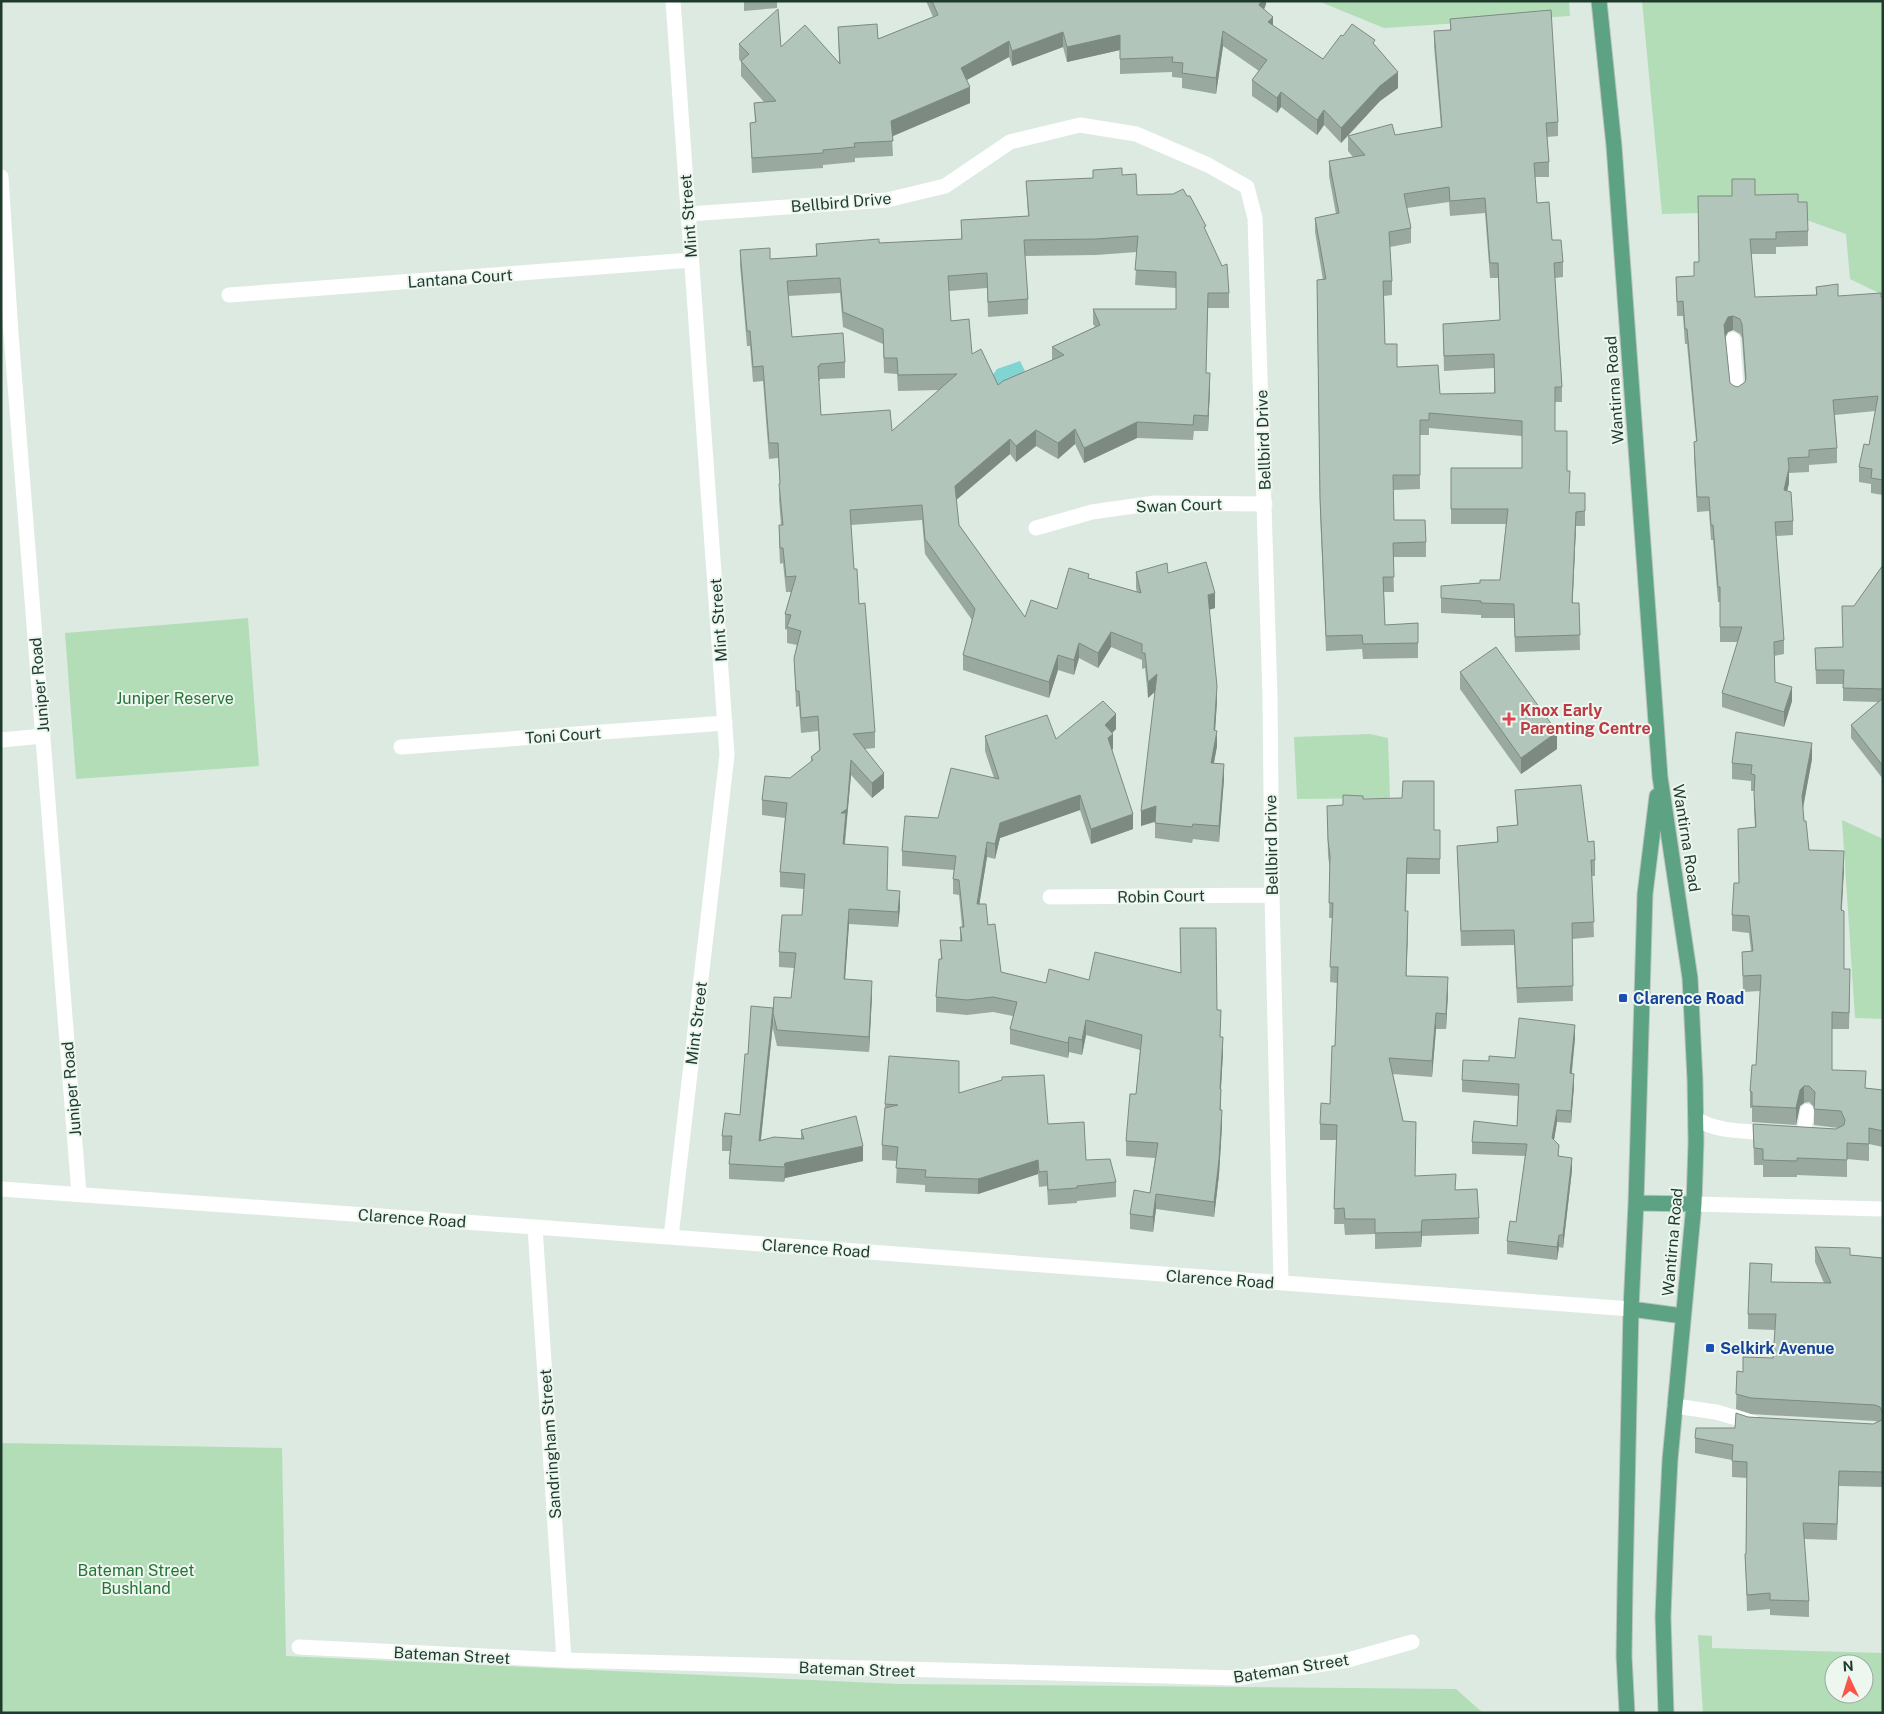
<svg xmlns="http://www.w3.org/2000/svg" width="1884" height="1714" font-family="'Public Sans',sans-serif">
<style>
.green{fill:#b3ddb7;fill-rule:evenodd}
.water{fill:#80d4d1}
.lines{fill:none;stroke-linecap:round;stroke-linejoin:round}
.primary-casing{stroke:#bcc4c0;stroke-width:17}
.lane{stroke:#fff;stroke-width:14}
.street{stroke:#fff;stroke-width:15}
.primary{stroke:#5ea284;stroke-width:15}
.wall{fill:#99a9a0;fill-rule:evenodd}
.shaded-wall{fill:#7d8a82}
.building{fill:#b2c5ba;stroke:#7d8a82;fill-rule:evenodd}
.health-dot{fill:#e0444e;stroke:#edf7f0;stroke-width:2}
.transit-dot{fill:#1a4fb4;stroke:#edf7f0;stroke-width:2}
.labels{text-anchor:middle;stroke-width:4;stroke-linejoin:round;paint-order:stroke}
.street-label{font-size:16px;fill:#1e3a2d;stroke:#edf7f0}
.park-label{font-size:16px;fill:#267336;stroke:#edf7f0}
.health-label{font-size:16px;font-weight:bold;fill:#be3a42;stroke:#edf7f0;text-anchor:start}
.transit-label{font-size:16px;font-weight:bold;fill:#164399;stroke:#edf7f0;text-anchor:start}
</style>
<rect width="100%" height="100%" fill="#ddeae2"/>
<path class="green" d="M1318,1H1569L1570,16L1384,28Z
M1642,1H1883V295L1850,279L1846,234L1781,211L1662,214Z
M248,618L259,766L76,779L65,633Z
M1370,734L1388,738L1390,798L1297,799L1294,737Z
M1842,820L1883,839V1019L1855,1018Z
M1,1443L282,1448L286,1656L899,1684L1456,1689L1483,1713H1Z
M1698,1635L1712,1636V1648L1883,1653V1713H1703ZM1834,1664H1864V1694H1834Z"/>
<path class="water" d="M1020,361L1025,371L998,389L992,376L997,369Z"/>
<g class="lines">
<defs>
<path id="primary" d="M1599,1L1614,146L1660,777L1690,978L1695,1080L1696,1142L1694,1204L1670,1460L1666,1539L1663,1617L1666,1713
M1636,1203L1694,1204
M1631,1309L1683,1316
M1627,1713L1624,1656L1625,1587L1631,1309L1636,1203L1645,894L1657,796"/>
</defs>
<use href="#primary" class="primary-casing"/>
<path class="lane" d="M1733,339L1737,393
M1804,1134L1807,1111"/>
<path class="street" d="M1,177L11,334L79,1194
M688,214L887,200L945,186L1010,142L1080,125L1136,134L1208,165L1247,187L1255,218L1270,697L1272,895L1281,1283
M229,295L691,260
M1036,528L1092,512L1155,503L1265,504
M1,740L43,736
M401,747L725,723
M1050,897L1272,895
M1696,1119C1720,1133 1746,1131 1774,1133
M1,1189L535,1227L1631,1309
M1694,1204L1883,1209
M535,1227L564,1660
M671,1237L727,755L673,1
M1675,1406L1716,1412L1754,1423
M299,1647L564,1660L1238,1678L1348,1660L1412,1642"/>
<use href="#primary" class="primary"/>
</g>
<path class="wall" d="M744,1H777V8L744,11Z
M926,1H1266V4L1264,10L1273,26L1323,59L1343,36L1375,45L1398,88L1380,101L1341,143L1324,125L1317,135L1281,107L1277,113L1252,96V80L1259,71L1223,46L1216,94L1182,88V78L1172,77V72L1120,74V50L1067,62L1063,47L1012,66L1009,57L967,80L970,103L892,136L893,156L855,158V162L823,165V168L752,173L750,123L755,122L754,103L764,102L741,76V62L739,59V44L781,47L839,63L838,27L878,39L933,17Z
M1450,19L1558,122V136L1547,137L1549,162V177H1535L1537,203L1552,240L1563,262V277L1555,278L1562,387V402H1555V431L1567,471L1569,493H1585V526H1576L1572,603H1579L1580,650L1515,652L1514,618H1481V615L1441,613V586L1480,583L1500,580L1506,524H1451V468H1522V436L1429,428V435H1420V489L1393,490L1394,520L1426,542V557H1393L1394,592H1384L1385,625L1418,623V658L1363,659L1362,649L1326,651L1320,512L1317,295L1323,280L1315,232V218L1336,214L1329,176V161L1353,157L1348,151V136L1395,135L1441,127L1434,46V31L1450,30ZM1449,202L1450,216L1485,213L1490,278H1498L1500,320L1443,324L1444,371L1494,368V393L1440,394L1397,367L1385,344L1384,296L1392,295V281L1390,247L1411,243V228L1407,208Z
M1093,170L1122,175L1137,195L1206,232L1229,293V308H1208L1206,373L1210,388L1208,431H1194L1193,440L1137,438L1084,463L1075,444L1058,459L1036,446L1016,462L1010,454L956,500L959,525L1025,617L1057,609L1089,578L1137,592L1136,588V572L1168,573L1215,608L1209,610L1217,701L1215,731L1217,746L1214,763L1224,779L1219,842L1193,839L1192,843L1155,838V822L1141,826L1155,691L1148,698L1145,668L1142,669V660L1111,647L1098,668L1079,658L1074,675L1058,670L1049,698L963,670V655L972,620L925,554L922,520L851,525L854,569L859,604L875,732V748L865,749L884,788L872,798L851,775L845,844L887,890L900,907L898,927L849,924L845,979L872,996L869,1052L777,1046L773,1029L774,997L791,998L794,968L779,967V952L802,915L804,889L780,887V872L785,818L762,815V800L811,762V757L819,750L818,731L801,733L799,706L796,707L794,658L797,645L787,643V630L785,629V614L791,592H786L783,563L780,564L779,540V525H781L779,499L780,484L778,458L769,459L763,381L753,382L750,346H747L740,265V250L770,259L816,256V244L879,243L961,239V220L1028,216L1026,181L1093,178ZM1137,252L1135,285L1176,288V309H1093V324L1095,327L1052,347V360L998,385L972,354L951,321L949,291L987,288L988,317L1028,314V299L1025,256L1096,255ZM840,293L843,327L883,344L884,373L897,374L898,391L939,390L892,431L821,415L819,381H820V379L845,378V362L792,337L788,296Z
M1755,195L1798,202L1808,231V246L1776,247V254H1751L1755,297L1816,295V287L1838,296L1883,297V495L1871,493V484L1859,482V467L1869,445L1875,411L1835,415L1837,448V463L1809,465V472L1789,473V483L1787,491L1793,521V535L1776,536L1784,640V654L1774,656L1775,682L1792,701L1784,727L1722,707V693L1738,642H1720V602H1718L1713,540H1711L1709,511L1697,512L1694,456V442L1696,441L1687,344H1685L1683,316H1677L1676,277L1694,276V262H1699ZM1733,330L1740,334L1742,338L1745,381V382L1738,387L1734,386L1730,383L1725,337L1728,332Z
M1883,565V779L1851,738V725L1878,702L1843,701V684H1816L1815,648L1843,647L1854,606Z
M1460,672L1557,749L1521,774L1460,689Z
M1116,729L1112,733V750L1133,829L1091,844L1080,810L1000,838L995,859L987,857L979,904L988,925L1001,972L1046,983L1181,973L1180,928L1217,1010L1220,1037L1223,1052L1221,1089V1110L1222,1125L1219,1175L1214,1217L1156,1209L1153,1232L1130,1229V1214L1150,1193L1155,1158L1126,1156V1141L1136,1094L1140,1050L1086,1035L1082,1055L1069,1052L1068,1058L1010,1044V1029L1013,1016L993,1012L967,1015L936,1012V997L941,959L940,940L960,941V927H962L959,895L953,894V879L954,870L902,866V851L938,818L994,778L985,751V736L1056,739Z
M1812,759L1803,809L1804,821L1809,850L1844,868L1841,910L1844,969L1850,986L1849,1029H1832V1070L1866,1088L1883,1090V1147L1869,1144V1161L1847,1159V1177L1797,1175V1177H1763V1165H1754L1753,1124L1836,1129L1838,1128L1814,1125V1107L1809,1102L1804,1103L1800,1106L1796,1125L1752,1122V1108H1750V1091L1756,1065L1760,991L1743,992L1742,952L1751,951L1749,933L1732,931V915L1739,883L1738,829L1755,827L1754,810V791H1751V781L1732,779V763Z
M1515,790L1588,842L1595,860V876H1592L1594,937L1572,939L1573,1001L1517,1003L1514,945L1461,946L1457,846L1497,842V827L1517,825Z
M1363,799L1434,830H1440V874H1407L1406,911L1408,927L1406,976L1448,993L1446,1029H1436L1432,1077L1393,1074L1415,1176L1456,1190L1479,1218V1234L1422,1236L1421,1247L1375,1249V1234L1345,1235L1344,1224H1334L1336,1140H1320V1124L1330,1104L1335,1046L1337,983L1330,982L1332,918H1329L1330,869L1328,856L1327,806L1343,805Z
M773,1023L761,1140L801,1139V1130L863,1161L785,1178L784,1182L729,1179V1164L730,1151H722V1136L740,1115L748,1054Z
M1575,1038L1572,1073L1574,1086L1571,1123L1557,1122L1554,1140L1559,1156L1572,1170L1563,1248L1559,1247L1557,1260L1507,1254V1241L1516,1222L1525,1156L1472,1154V1142L1517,1126L1518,1096L1462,1092V1080L1515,1058Z
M959,1093L1048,1124L1086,1160L1116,1182V1197L1077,1201V1203L1048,1205L1047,1186L1039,1187L1038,1174L978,1194L925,1192V1185L896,1183L897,1161L882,1160V1145L885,1104Z
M1815,1247L1850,1255L1883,1258V1487L1839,1486L1837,1540L1804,1539L1809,1601V1617L1770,1615V1609L1747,1611L1745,1554H1746L1747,1478L1732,1477V1460L1695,1453V1438L1735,1428L1748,1417L1873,1424L1878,1422L1875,1421L1751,1414L1736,1409L1737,1371L1743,1372L1773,1358L1775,1330L1748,1329V1314L1772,1282L1824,1283L1815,1262Z"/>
<path class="shaded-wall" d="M1261,1H1266V4L1259,21V5Z
M1273,17V32L1268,22Z
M1223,31V46L1216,94V78Z
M1063,32V47L1012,66V51Z
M1120,35V50L1067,62V47Z
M1009,41V57L961,83V68Z
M1398,72V88L1380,101L1341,143V128L1380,86Z
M970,87V103L891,137V121Z
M1281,92V107L1277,113V98Z
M1324,110V125L1317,135V120Z
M1733,316V330L1728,332L1724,340V325L1728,317Z
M1210,373V388L1208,431V416Z
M1137,422V438L1084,463V448Z
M1075,429V444L1058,459V443Z
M1036,430V446L1016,462V446Z
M1010,439V454L955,501V486Z
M1789,468V483L1784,505V490Z
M1576,512V526L1572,618V603Z
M1215,593V608L1208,610V595Z
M1111,632V647L1098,668V653Z
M1079,643V658L1074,675V660Z
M1058,655V670L1049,698V682Z
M1157,674V690L1148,698V682Z
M1217,686V701L1214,746V730Z
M1792,687V701L1784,727V712Z
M1116,714V729L1105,740V725Z
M1217,731V746L1211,778V763Z
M1557,732V749L1521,774V758Z
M1113,734V749L1108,753V738Z
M1812,743V759L1802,812V796Z
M851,760V775L843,859L841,813Z
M1224,764V779L1219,842V826Z
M884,773V788L872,798V783Z
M1080,795V810L1000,838L995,859V844L1000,823Z
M1156,806V821L1141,826V811Z
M1133,814V829L1091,844V829Z
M987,842V857L977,919V904Z
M1844,851V868L1841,927V910Z
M900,891V907L898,927V912Z
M849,909V924L844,994V979Z
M1408,911V927L1406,991V976Z
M1448,977V993L1446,1029V1014Z
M872,981V996L869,1052V1037Z
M773,1008V1023L759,1156V1141Z
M1436,1013V1029L1432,1077V1061Z
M1086,1020V1035L1082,1055V1040Z
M1575,1025V1038L1570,1086V1073Z
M1069,1037V1052L1068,1058V1043Z
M1223,1037V1052L1220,1104V1089Z
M1574,1074V1086L1571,1123V1111Z
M1804,1086V1103L1800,1106L1796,1125V1108L1800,1090Z
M1222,1110V1125L1219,1175L1214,1217V1202Z
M1557,1110V1122L1552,1151V1138Z
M863,1146V1161L785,1178L784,1182L785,1163Z
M1572,1158V1170L1563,1248V1235Z
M1038,1160V1174L978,1194V1179Z
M1156,1194V1209L1153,1232V1217Z
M1422,1220V1236L1421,1247V1232Z
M1559,1235V1247L1557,1260V1247Z"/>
<path class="building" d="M932,1H1261L1259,5L1273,17L1268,22L1323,59L1341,35L1343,36L1352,24L1375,40L1373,43L1398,72L1380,86L1341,128L1324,110L1317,120L1281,92L1277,98L1252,80L1267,60L1223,31L1216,78L1182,73L1183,63L1172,62L1173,57L1120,59V35L1067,47L1063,32L1012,51L1009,41L961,68L970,87L891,121L893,141L854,143L855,147L823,150V153L752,158L750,123L756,122L754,103L776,101L741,61L749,54L739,44L778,9L781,47L805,25L840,64L838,27L877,24L878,39L938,15Z
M1551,10L1558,122L1546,123L1549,162L1534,163L1537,203L1549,202L1552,240H1561L1563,262L1554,263L1562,387H1555V431H1567V471H1570L1569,493H1585V511L1576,512L1572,603H1579L1580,635L1515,637L1514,604L1481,603V601L1441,598V586L1480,583V580H1500L1508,509H1451V468H1522V421L1429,413V420H1420V475H1393L1394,520H1425L1426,542L1393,543L1394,577H1383L1385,625L1418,623V643L1363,644L1362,635L1326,636L1320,498L1317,280L1326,279L1315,218L1339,213L1329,161L1365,155L1348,136L1392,124L1395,135L1442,127L1434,31L1451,30L1450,19ZM1449,187L1450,201L1485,198L1490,263H1498L1500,320L1443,324L1444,356L1494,354L1495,393L1440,394L1438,365L1397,367V344H1385L1383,281H1392L1389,232L1411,228L1404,194Z
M1122,168V175L1136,174L1137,195L1173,194L1183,189L1187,196H1190L1206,226L1204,227L1222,266L1227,264L1229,293H1208L1206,373H1210L1208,416L1194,415L1193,425L1137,422L1084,448L1075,429L1058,443L1036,430L1016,446L1010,439L955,486L959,525L1025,617L1031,600L1057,609L1069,568L1089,574L1088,578L1141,593L1136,572L1167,563L1168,573L1206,562L1215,593L1208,595L1217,686L1214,730L1217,731L1211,763L1224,764L1219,826L1193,824L1192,827L1155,823L1156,806L1141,811L1157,674L1148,682L1145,653H1142V644L1111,632L1098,653L1079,643L1074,660L1058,655L1049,682L963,655L975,609L925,539L922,505L850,510L854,569H857L859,604L865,603L875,732L853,734L884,773L872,783L851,760L847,809L841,813H846L843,844L888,847L887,890L900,891L898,912L849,909L844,979L872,981L869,1037L777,1030L773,1013L774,997L791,998L796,953L779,952L782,915H802L805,874L780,872L787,803L762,800L765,776L790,778L813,760L811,757L820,750L818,716L801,718L799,691H796L794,658L801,631L787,627L791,615L785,614L796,576L786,577L783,548H780L779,525H783L779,484H780L778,443H769L763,366L753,367L750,331H747L740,250L770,248V259L817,256L816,244L879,239V243L962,239L961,220L1029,216L1026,181L1093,178V170ZM1138,236L1135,270L1176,272V309H1093L1100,325L1052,347L1064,355L1003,381L998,385L981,349L972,354L969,319L951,321L948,276L987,273L988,302L1028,299L1024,240L1096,239ZM840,278L843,312L883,329L884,358H897L898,375L957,374L892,431L890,410L821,415L818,366H820V364L845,362L843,333L792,337L787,281Z
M1732,179H1755V195L1798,194V202H1807L1808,231L1776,232V239H1750L1755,297L1817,295L1816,287L1838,284V296L1881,293V297H1883V480L1871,478L1872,469L1859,467L1864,444L1869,445L1878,396L1833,400L1837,448L1809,450V457L1788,458L1789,468L1784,490L1791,492L1793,521L1775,522L1784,640L1774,642L1775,682L1792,687L1784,712L1722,693L1742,627H1720V587H1718L1713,525H1711L1709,497H1697L1694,442L1697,441L1687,329H1685L1683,301L1677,302L1676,277L1694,276V262H1699L1698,196H1732ZM1733,316L1740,319L1742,324L1746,378L1745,382L1738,387L1734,386L1730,383L1724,325L1728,317Z
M1883,565V689L1843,688L1844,670H1816L1815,648L1843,647L1842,606H1854Z
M1496,647L1557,732L1521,758L1460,672Z
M1883,698V766L1851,725Z
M1103,701L1116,714L1105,725L1113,734L1108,738L1133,814L1091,829L1080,795L1000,823L995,844L987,842L977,904H986L988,925L995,924L1001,972L1046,983L1049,969L1089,980L1095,952L1181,973L1180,928H1216L1217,1010H1221L1220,1037H1223L1220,1089H1221L1220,1110H1222L1219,1160L1214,1202L1156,1194L1153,1217L1130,1214L1134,1190L1150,1193L1158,1143L1126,1141L1130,1094H1136L1142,1035L1086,1020L1082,1040L1069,1037L1068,1043L1010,1029L1017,1002L993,997L967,1000L936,997L939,959H942L940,940L962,941L960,927H964L959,880L953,879L956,856L902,851L905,816L938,818L951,768L999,779L985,736L1047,715L1056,739Z
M1736,732L1812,743L1802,796L1804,821H1806L1809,850L1844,851L1841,910L1844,911V969H1850L1849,1013L1832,1012V1070L1866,1071L1865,1088L1883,1090V1131L1869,1128V1144L1847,1143V1160L1797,1158V1161L1763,1160V1149L1754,1148L1753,1124L1836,1129L1844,1125L1845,1120L1841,1111L1814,1109L1815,1092L1809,1086H1804L1800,1090L1796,1108L1752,1106V1092L1750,1091L1752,1065H1756L1761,975L1743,976L1742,952L1753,951L1749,916L1732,915L1734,883H1739L1738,829L1756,827L1754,794L1755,775L1751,774L1752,765L1732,763Z
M1403,781H1434V830H1440V859L1407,858L1405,911H1408L1406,976L1448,977L1446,1014L1436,1013L1432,1061L1389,1058L1403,1121L1416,1122L1415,1176L1456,1174L1455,1190L1477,1189L1479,1218L1422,1220L1421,1232L1375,1233V1219H1345L1344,1208L1334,1209L1337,1125L1320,1124L1321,1103L1330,1104L1332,1046H1335L1338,967H1330L1333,903H1329L1330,856L1328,840L1327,806L1343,805V795L1363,796V799L1402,798Z
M1581,785L1588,842L1594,841L1595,860H1591L1594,922L1572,923L1573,986L1517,988L1514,930L1461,931L1457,846L1498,842L1497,827L1518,825L1515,790Z
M751,1006L773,1008L759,1141L774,1137L804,1139L801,1130L856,1116L863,1146L785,1163L784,1167L729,1164L732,1136H722L725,1113L740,1115L745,1054H748Z
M1519,1018L1575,1025L1570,1073L1574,1074L1571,1111L1557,1110L1552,1138L1559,1145L1558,1156L1572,1158L1563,1235H1559L1557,1247L1507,1241L1510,1221L1516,1222L1527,1144L1472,1142L1474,1121L1517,1126L1519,1084L1462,1080L1463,1060L1489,1061V1056L1515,1058Z
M889,1056L959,1061V1093L1002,1080V1077L1044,1075L1048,1124L1084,1122L1086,1160L1110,1159L1116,1182L1077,1186V1188L1048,1190L1047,1171L1039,1172L1038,1160L978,1179L925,1177L926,1170L896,1168L898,1147L882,1145L885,1108L898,1105L885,1104Z
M1815,1247L1850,1248V1255L1883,1258V1414L1880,1407L1875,1405L1751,1398L1736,1394L1737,1371L1743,1372V1357L1773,1358L1776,1314H1748L1750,1263L1772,1264L1771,1282L1831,1283Z
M1736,1413L1748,1417L1873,1424L1882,1420L1883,1417V1472L1839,1471L1837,1524L1803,1523L1809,1601L1770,1600V1593L1747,1595L1745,1554H1746L1747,1462L1732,1461L1733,1445L1695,1438L1696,1428H1735Z"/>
<path class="health-dot" d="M1506.5 711.5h5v5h5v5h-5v5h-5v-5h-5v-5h5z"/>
<g class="transit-dot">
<rect x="1618" y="993" width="10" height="10" rx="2.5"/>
<rect x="1705" y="1343" width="10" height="10" rx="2.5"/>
</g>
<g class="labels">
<g class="street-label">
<text transform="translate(841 202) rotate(-5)" y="6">Bellbird Drive</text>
<text transform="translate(688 216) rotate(-94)" y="6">Mint Street</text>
<text transform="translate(460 278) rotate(-4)" y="6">Lantana Court</text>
<text transform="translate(1614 390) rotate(-94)" y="6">Wantirna Road</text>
<text transform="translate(1263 440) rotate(-92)" y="6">Bellbird Drive</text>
<text transform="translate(1179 505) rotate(-2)" y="6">Swan Court</text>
<text transform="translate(718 620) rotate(-94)" y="6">Mint Street</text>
<text transform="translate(39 685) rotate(-95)" y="6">Juniper Road</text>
<text transform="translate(563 735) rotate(-4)" y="6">Toni Court</text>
<text transform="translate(1687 838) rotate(81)" y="6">Wantirna Road</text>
<text transform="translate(1271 845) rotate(-91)" y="6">Bellbird Drive</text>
<text transform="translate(1161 896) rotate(-1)" y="6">Robin Court</text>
<text transform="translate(696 1023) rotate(-83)" y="6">Mint Street</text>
<text transform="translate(71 1089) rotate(-95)" y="6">Juniper Road</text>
<text transform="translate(412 1218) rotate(4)" y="6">Clarence Road</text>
<text transform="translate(1672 1242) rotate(-85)" y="6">Wantirna Road</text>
<text transform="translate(816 1248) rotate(4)" y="6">Clarence Road</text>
<text transform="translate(1220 1279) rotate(4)" y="6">Clarence Road</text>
<text transform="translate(550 1444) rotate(-94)" y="6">Sandringham Street</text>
<text transform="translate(452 1655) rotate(3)" y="6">Bateman Street</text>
<text transform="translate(1291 1668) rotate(-9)" y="6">Bateman Street</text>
<text transform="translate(857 1669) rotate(2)" y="6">Bateman Street</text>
</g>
<g class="park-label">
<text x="175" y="704">Juniper Reserve</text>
<text x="136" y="1576">Bateman Street<tspan x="136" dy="18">Bushland</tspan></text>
</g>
<g class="health-label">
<text x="1520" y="716">Knox Early<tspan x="1520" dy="18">Parenting Centre</tspan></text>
</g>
<g class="transit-label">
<text x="1633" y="1004">Clarence Road</text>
<text x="1720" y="1354">Selkirk Avenue</text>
</g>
</g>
<rect width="1884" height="1714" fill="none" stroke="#1e3a2d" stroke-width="5"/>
<g transform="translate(1849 1679) rotate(356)"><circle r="24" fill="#edf7f0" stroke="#9aaba2"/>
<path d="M0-4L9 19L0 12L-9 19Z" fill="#fb554a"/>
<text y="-8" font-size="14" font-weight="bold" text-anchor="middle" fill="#1e3a2d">N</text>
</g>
</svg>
